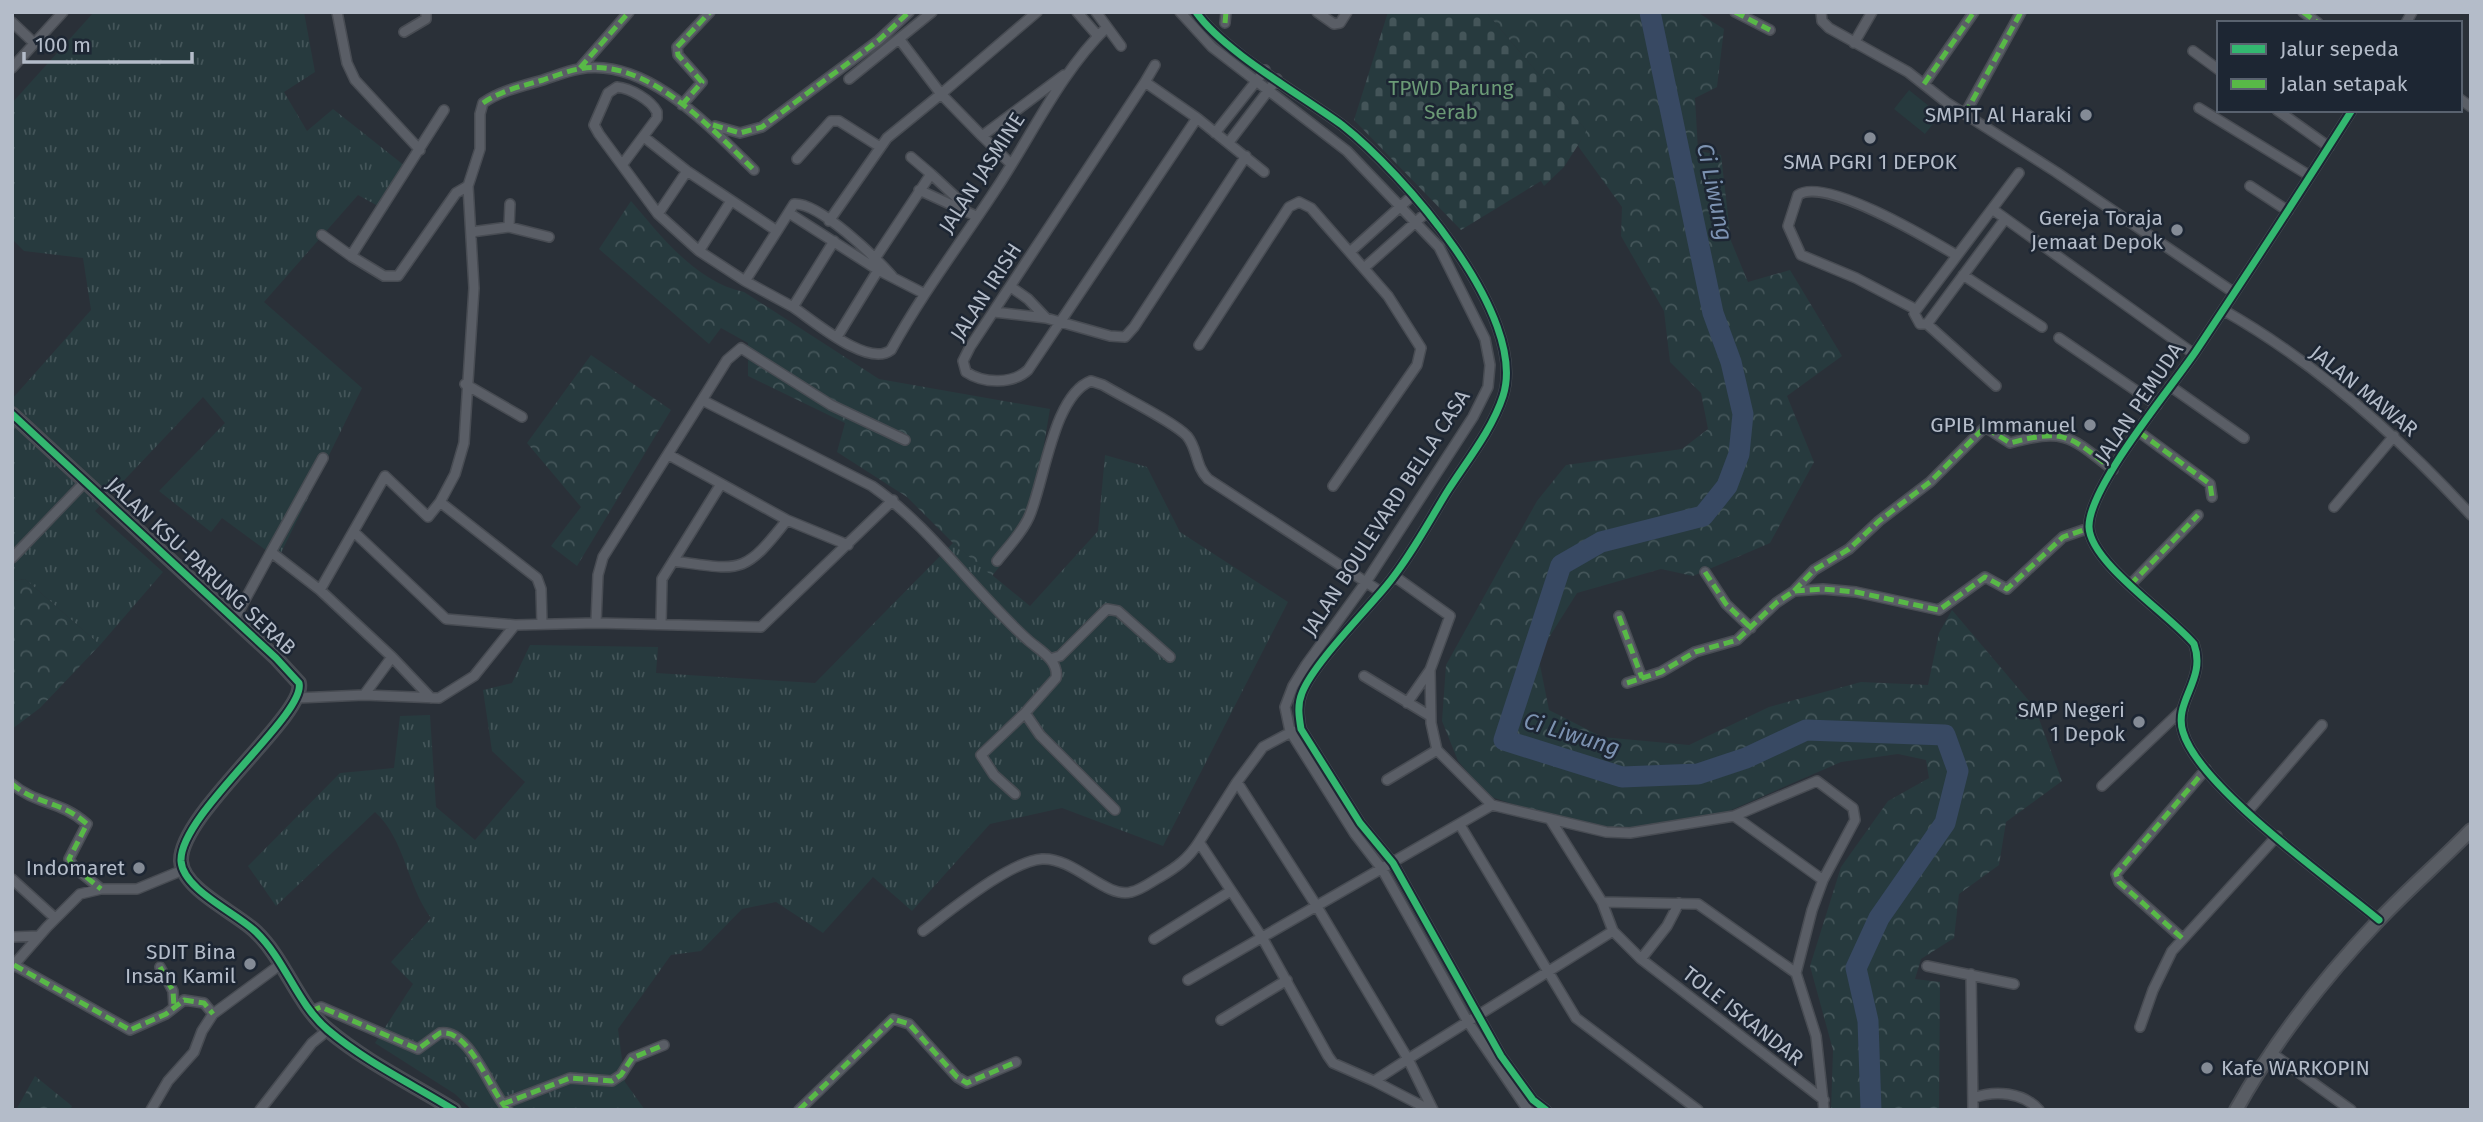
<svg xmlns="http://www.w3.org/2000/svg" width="2483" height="1122" font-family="'Fira Sans',sans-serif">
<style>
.grass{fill:url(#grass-tufts)}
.forest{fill:url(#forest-crowns)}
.cemetery{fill:url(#cemetery-stones)}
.park{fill:#273a3e}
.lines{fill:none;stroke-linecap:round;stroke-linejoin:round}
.river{stroke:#384963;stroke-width:21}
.street-casing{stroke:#484c53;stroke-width:12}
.secondary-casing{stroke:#484c53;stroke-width:16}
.street{stroke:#5a5e66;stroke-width:9}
.secondary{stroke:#595d64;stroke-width:12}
.quiet{stroke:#58b947;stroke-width:5;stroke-dasharray:10 5;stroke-linecap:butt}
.cycleway-casing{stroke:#1d2633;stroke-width:11}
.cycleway{stroke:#33b770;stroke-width:7}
.poi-dot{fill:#848b96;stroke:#1d2633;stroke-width:2.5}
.labels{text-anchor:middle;stroke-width:5;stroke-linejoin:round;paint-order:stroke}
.park-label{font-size:21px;fill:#6b9a76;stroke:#1d2633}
.poi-label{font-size:21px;fill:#b4bcc9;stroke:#1d2633;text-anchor:end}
.street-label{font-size:21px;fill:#b4bcc9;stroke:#1d2633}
.water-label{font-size:23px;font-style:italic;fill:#7c92b1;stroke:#1d2633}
</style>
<defs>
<pattern id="grass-tufts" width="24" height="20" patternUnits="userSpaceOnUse" patternTransform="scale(1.75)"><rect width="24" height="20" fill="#273a3e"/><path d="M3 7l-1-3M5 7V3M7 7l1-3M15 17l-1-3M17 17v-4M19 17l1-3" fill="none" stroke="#445559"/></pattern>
<pattern id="forest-crowns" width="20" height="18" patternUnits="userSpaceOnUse" patternTransform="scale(1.75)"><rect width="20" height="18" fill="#273a3e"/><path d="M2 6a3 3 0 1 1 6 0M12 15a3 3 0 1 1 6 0" fill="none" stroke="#445559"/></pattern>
<pattern id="cemetery-stones" width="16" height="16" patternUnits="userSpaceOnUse" patternTransform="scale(1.75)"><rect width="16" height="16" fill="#273a3e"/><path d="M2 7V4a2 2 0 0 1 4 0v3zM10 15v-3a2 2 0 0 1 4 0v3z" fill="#445559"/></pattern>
</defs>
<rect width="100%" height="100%" fill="#2a3038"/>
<path class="grass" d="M94,12H304L315,72L284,92L307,131L333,109L410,170L387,211L358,195L264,302L362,388L278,559L222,518L211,532L159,491L225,423L203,397L95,511L163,572L100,645L25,579L12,581V399L91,310L83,258L24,251L12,239V103Z
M1105,455L1147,467L1180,532L1288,602L1163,846L1062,808L990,824L912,911L873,877L823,933L776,902L742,909L701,951L671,955L618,1029L625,1082L645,1110H472L455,1094L375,1043L413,984L391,962L431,918C407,886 405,839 375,812L276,906L248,866L340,773L394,768L400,716L430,715L436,807L475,840L525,782L492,751L483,690L512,683L530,645L658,647L656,673L815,683L953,543L1030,606L1098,531Z"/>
<path class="forest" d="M1486,12H1697L1724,29L1717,87L1695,98L1698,151L1721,155L1731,241L1748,282L1790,270L1842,356L1787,396L1814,462L1770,543L1693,576L1661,569L1577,593L1538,655L1549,710L1602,737L1689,745L1769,707L1861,682L1928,685L1939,633L1952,610L2035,708L2062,781L2006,822L1999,865L1959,894L1954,938L1921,959L1915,979L1940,982L1939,1110H1831L1833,1050L1810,966L1841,867L1888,801L1929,778L1926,760L1898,754L1841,762L1690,828L1615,837L1488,796L1458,761L1442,721L1446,665L1537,501L1566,465L1682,449L1708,429L1701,393L1670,362L1664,311L1621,236L1622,207L1578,146L1586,130Z
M631,201C661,236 696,282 744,292L879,379L1050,409L1030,528L992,576L953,543L907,497L837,452L845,423L748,376V343L721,328L709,344L599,249Z
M591,355L671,410L577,566L551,546L581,507L527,443Z
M25,579L100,645L40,708L12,729V581Z
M35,1076L72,1106L70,1110H16Z"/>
<path class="cemetery" d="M1388,12H1486L1587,131L1564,167L1544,186L1541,181L1461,230L1354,120Z"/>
<path class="park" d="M1909,90L1940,115L1925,134L1894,109Z"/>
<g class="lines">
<path class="river" d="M1650,12L1713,313L1731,362L1743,414L1739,454L1727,486L1703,516L1601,542L1561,565L1504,740L1622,777L1698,774L1746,758L1806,730L1945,735L1958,771L1945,823L1879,918L1856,968L1868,1021L1871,1110"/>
<defs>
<path id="street" d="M337,12L347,63L355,80L420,150
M1037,12L941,94L982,136L1064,75
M1077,12L1098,36
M1096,12L1121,46
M1180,12L1212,47L1347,151L1439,247L1485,339L1490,365L1488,387L1473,417L1366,582L1306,665L1293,686L1285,707L1290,731L1355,834L1382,869L1468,1022L1528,1110
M1196,12C1223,51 1301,95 1342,125C1401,171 1529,316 1503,396C1492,430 1466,462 1447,492C1428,523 1410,557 1387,585C1365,612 1313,664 1302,693C1297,705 1299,717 1301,729L1360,823L1393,863L1501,1056L1533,1100L1546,1110
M1317,12L1334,24L1340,23L1347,12
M1735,12L1770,30
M1821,12L1822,21L1829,28L1908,72L1946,102L2056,172L2233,292
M2303,12L2318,23
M12,22L34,43
M1225,23L1226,12
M2406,23L2412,12
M404,32L426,19V12
M1854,43L1872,12
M2193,51L2219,70
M12,68L63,12
M580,68L629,12
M849,79L932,12
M1145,82L1155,65
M1924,84L1974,12
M2460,99L2471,107
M682,105L702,82L678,55L677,47L710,12
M2199,108L2310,176
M444,110L351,256L384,276H398L456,193L468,186
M2277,110L2329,147
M2352,110C2301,191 2249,271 2196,351C2172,387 2088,487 2089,527C2090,563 2171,616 2194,644C2207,680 2173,701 2183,732C2199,787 2331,880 2379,920
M1965,114L2021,12
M1197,118L1028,370C1013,384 984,384 966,372L963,361L970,347L1145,82L1197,118L1264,172
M715,126L740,133L762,127L879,40L909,12
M1215,133L1265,70
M982,136L1011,164
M644,137L687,171L777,231L794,204C819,202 875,257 892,276
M1229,142L1277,79
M797,159L831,121H839L880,147
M622,165L657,118V112C651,100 630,88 617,87L608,93L594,125L599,134L658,214L699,251L745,281L777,231
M2019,173L1992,209L2194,354
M931,174L959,200L964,209
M2250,186L2288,211
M919,190L976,216
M1992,209L1914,313L1920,324H1927L1996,386
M789,213L878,270L923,293
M658,214L687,171
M829,221L887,138L941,94L900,40
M509,227L510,204
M471,232L509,227L549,237
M322,235L351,256
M834,241L793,307C814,321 868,368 891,350C923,292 960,244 996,189C1032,135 1060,73 1107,27
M699,251L731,201
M1351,251L1412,196
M874,260L931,174L911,157
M1364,268L1427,212
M1963,275L2042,327
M745,281L793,307
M1011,287L1028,299L1046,318
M1915,309L1856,278L1801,255L1788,226L1798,195C1824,176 1929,239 1956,255
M2223,310C2317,363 2398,436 2471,515
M994,312L1046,318L1110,336L1125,337L1134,327L1246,156
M1927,324L2005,219
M837,337L880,267
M2059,338L2157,405
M1199,345L1289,207L1299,202L1311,208L1388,296L1421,348L1417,365L1333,486
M465,384L522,417
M2170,386L2244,438
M2139,432L2210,484L2212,497
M905,440L831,405L741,348L727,360L702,400L872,486C931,527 975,593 1029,641C1041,651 1059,661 1056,678L1025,713L981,755L994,775L1015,794
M669,455L787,520L848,545
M2334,507L2394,436
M354,532L446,619L515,625
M271,552L323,458
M12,558L84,483
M673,561C741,570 743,576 787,520
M997,561C1008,547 1022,533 1029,517C1044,484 1053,395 1091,381L1103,385C1123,397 1174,422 1187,436C1198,449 1195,466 1208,479L1381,592
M1705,572L1726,604L1751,628
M1394,576L1450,616L1430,670L1431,723L1437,750L1492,805L1606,832L1630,833L1734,816L1817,781L1853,808L1855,820L1823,880L1812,910L1796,973L1816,1036L1824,1110
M2130,585L2198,515
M320,590L392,657L431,698
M1794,591L1814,570L1849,549L1879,521L1930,482L1985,427L2010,443C2065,428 2070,436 2113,470
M1619,616L1642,678
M234,620L271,552L320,590L385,476L428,517L440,502
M596,623L598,575L603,557L702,400
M542,624L541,589L537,578L440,502L455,474L464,443L474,288L468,186L480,149V114L483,103C500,91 522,86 543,80C555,76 567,71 579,69C646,56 711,128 754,170
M661,624L662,579L721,484
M1050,659L1060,656L1107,609L1118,611L1170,657
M1364,676L1430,716
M1627,683L1661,672L1695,652L1737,640L1776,603L1794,591L1823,589L1856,592L1939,610L1985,577L2007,589L2063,537L2089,528
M364,695L392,657
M297,698L364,695L439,698L474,676L515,625L596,623L761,627L893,500
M1407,703L1430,670
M1025,713L1040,735L1115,810
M1293,731L1263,747L1237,782L1316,905L1408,1059L1613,931
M1387,780L1437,750
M1237,782L1199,842L1263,939L1328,1056L1333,1063L1374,1081L1408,1059L1433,1110
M12,784C37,805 60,800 87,824L69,859L74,867L101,889
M2102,786L2183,709
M2247,812L2322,725
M1734,816L1823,880
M1550,819L1602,902L1613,931L1641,959L1824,1100
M1460,825L1576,1018L1698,1110
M12,879L55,918
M1602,902L1698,904L1796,973
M923,931C950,911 1010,861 1042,859C1074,857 1106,899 1131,892C1141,890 1151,882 1160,877C1177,867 1188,859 1199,842
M12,937L39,936
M2182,938L2119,882L2116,874L2206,769
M1154,939L1229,892
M1641,959L1667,926L1679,903
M14,965L130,1030L166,1014L184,1000L204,1003L213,1014
M1927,966L2014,984
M12,967L47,927L80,894L101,889H137L183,870
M160,967L173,991L174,1007
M1971,974L1973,1110
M1188,980L1492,805
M311,1011L321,1007L418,1049L440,1033C470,1028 490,1092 508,1110
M1221,1020L1287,980
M2140,1027L2153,990L2172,951L2277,836
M2270,1052L2351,1110
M1374,1081L1430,1110
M1973,1098C1995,1090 2023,1092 2039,1110
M503,1104L570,1078L612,1081L621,1075L632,1058L664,1045
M151,1110L168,1081L194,1052L202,1031L213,1014L281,964
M260,1110L312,1043L328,1030
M799,1110L893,1019L909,1024L957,1077L967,1083L1016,1062"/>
<path id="secondary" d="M12,414L276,658L299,683C307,714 179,814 181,861C183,890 237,913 256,932C286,961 297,1004 328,1030C366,1062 412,1084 454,1110
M2236,1110C2275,1040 2323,979 2378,921C2408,889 2441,861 2471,830"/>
</defs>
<use href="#street" class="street-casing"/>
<use href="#secondary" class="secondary-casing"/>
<use href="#street" class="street"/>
<use href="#secondary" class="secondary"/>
<path class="quiet" d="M1735,12L1770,30
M2303,12L2318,23
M1225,23L1226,12
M580,68L629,12
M1924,84L1974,12
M483,103C500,91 522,86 543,80C555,76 567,71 579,69C646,56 711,128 754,170
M682,105L702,82L678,55L677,47L710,12
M1965,114L2021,12
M713,125L740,133L762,127L879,40L909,12
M2139,432L2210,484L2212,497
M1705,572L1726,604L1751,628
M2130,585L2198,515
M1794,591L1814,570L1849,549L1879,521L1930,482L1985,427L2010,443C2065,428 2070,436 2113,470
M1619,616L1642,678
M1627,683L1661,672L1695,652L1737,640L1776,603L1794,591L1823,589L1856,592L1939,610L1985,577L2007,589L2063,537L2089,528
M12,784C37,805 60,800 87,824L69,859L74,867L101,889
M2182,938L2119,882L2116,874L2206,769
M14,965L130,1030L166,1014L184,1000L204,1003L213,1014
M160,967L173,991L174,1007
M311,1011L321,1007L418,1049L440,1033C470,1028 490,1092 508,1110
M503,1104L570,1078L612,1081L621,1075L632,1058L664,1045
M799,1110L893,1019L909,1024L957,1077L967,1083L1016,1062"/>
<defs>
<path id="cycleway" d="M1196,12C1223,51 1301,95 1342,125C1401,171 1529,316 1503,396C1492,430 1466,462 1447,492C1428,523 1410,557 1387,585C1365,612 1313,664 1302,693C1297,705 1299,717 1301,729L1360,823L1393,863L1501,1056L1533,1100L1546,1110
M2352,110C2301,191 2249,271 2196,351C2172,387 2088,487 2089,527C2090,563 2171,616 2194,644C2207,680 2173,701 2183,732C2199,787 2331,880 2379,920
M12,414L276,658L299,683C307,714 179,814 181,861C183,890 237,913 256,932C286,961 297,1004 328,1030C366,1062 412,1084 454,1110"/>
</defs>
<use href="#cycleway" class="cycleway-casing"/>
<use href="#cycleway" class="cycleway"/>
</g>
<g class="poi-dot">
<circle cx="2086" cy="115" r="7"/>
<circle cx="1870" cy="138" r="7"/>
<circle cx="2177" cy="230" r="7"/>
<circle cx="2090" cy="425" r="7"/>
<circle cx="2139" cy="722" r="7"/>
<circle cx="139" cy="868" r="7"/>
<circle cx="250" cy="964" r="7"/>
<circle cx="2207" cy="1068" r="7"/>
</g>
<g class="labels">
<g class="park-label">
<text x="1451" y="95">TPWD Parung<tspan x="1451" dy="24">Serab</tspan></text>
</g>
<g class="poi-label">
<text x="2072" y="122">SMPIT Al Haraki</text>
<text x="1870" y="169" text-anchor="middle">SMA PGRI 1 DEPOK</text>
<text x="2163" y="225">Gereja Toraja<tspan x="2163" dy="24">Jemaat Depok</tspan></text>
<text x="2076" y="432">GPIB Immanuel</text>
<text x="2125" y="717">SMP Negeri<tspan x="2125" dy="24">1 Depok</tspan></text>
<text x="125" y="875">Indomaret</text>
<text x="236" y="959">SDIT Bina<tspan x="236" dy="24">Insan Kamil</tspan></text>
<text x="2221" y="1075" text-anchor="start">Kafe WARKOPIN</text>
</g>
<g class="street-label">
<text transform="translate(982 173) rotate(-57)" y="7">JALAN JASMINE</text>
<text transform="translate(986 292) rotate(-57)" y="7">JALAN IRISH</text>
<text transform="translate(2364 391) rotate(39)" y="7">JALAN MAWAR</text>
<text transform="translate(2139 403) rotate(-56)" y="7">JALAN PEMUDA</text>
<text transform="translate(1386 513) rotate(-57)" y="7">JALAN BOULEVARD BELLA CASA</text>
<text transform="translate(201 566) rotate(43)" y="7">JALAN KSU-PARUNG SERAB</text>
<text transform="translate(1743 1016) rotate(38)" y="7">TOLE ISKANDAR</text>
</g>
<g class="water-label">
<text transform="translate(1715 192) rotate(78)" y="8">Ci Liwung</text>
<text transform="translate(1572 734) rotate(17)" y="8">Ci Liwung</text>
</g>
</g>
<rect width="2483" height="1122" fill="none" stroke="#b4bcc9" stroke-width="28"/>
<rect x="2217" y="21" width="245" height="91" fill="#1d2633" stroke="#59626f" stroke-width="2"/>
<rect x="2231" y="44" width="35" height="10" fill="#33b770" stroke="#59626f" stroke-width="2"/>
<text x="2280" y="56" font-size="21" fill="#b4bcc9">Jalur sepeda</text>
<rect x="2231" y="79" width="35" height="10" fill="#58b947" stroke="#59626f" stroke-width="2"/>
<text x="2280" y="91" font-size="21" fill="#b4bcc9">Jalan setapak</text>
<path d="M24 52v10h168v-10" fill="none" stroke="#b4bcc9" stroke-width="3.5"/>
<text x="35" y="52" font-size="21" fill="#b4bcc9" stroke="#1d2633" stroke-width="5" paint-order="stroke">100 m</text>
</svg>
